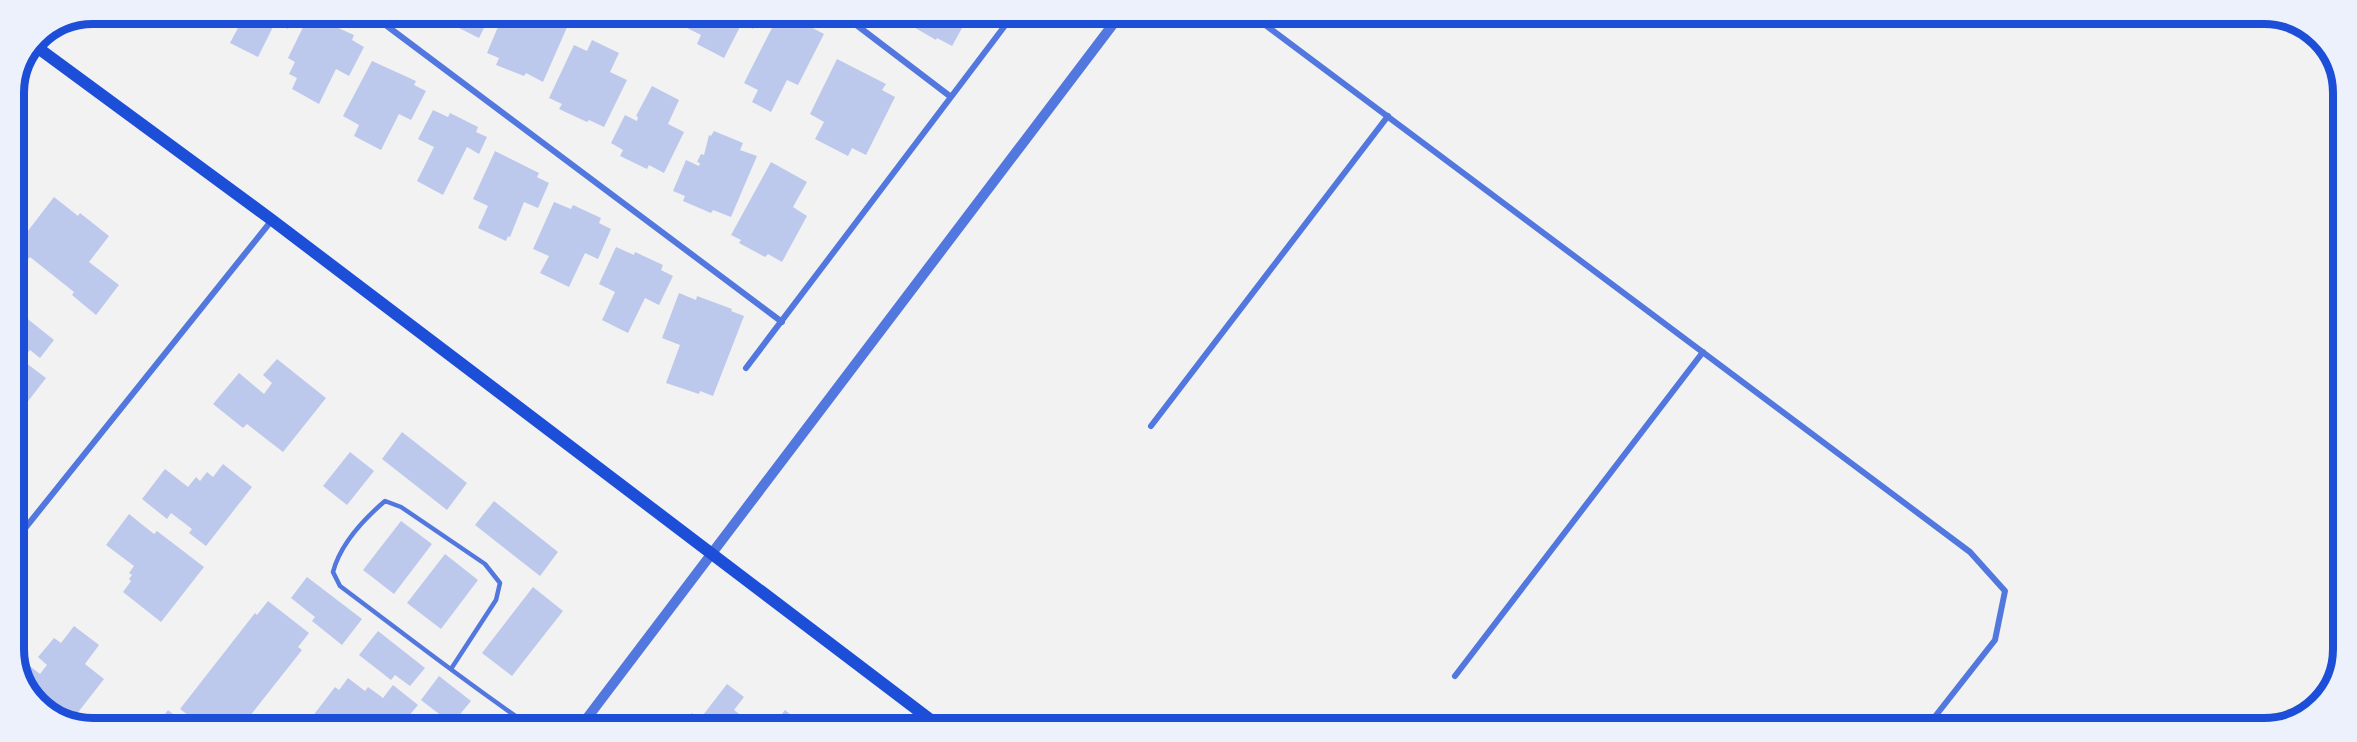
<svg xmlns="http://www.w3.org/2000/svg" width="2357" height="742" font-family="'Libre Baskerville',serif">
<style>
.building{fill:#bdc9ec}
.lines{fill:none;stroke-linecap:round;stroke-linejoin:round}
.service{stroke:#5277de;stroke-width:4.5}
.minor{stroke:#5277de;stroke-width:6}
.tertiary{stroke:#5277de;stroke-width:10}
.secondary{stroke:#1d4ed8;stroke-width:12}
.rim{fill:none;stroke:#1d4ed8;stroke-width:8}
</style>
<rect width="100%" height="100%" fill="#f2f2f2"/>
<path class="building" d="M226,14H296L288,29L275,23L258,57L230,43L239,26L223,18Z
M431,14H491L479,38Z
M520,14H553L552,17L568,25L543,82L526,73L524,76L496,65L499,58L487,53L500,22L514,28Z
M695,14H761L753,29L742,23L724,58L697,44L701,35L687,28Z
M779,14H786L824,34L798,85L787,80L771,112L752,102L758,90L744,83Z
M309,15L354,35L352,40L364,47L349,76L336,69L319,104L292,89L297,78L289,74L295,62L288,58Z
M910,15H955L966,21L952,46L937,38L936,40L905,22Z
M1757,16H1775L1768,24Z
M592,40L619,53L610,72L627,80L604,127L589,120L587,122L559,109L562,104L549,98L574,45L587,51Z
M837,59L886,84L882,90L895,97L866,155L852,148L848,156L815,139L824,122L810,114Z
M372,61L416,81L414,85L426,91L411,120L399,114L381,150L354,136L359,125L343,116Z
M652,86L679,100L668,124L684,132L664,173L649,165L647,169L620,156L623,150L611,143L625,115L637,121L638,117L636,116Z
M433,110L448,117L450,113L478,127L476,132L487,137L479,154L467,147L443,195L417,181L434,147L418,139Z
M714,131L743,143L740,150L757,156L731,217L713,210L711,213L683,201L685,196L673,191L686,160L699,166L700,163L697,162L701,154L704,155L709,135L711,136Z
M495,151L539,173L537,177L549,183L538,208L524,202L510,237L508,236L506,241L478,228L488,206L473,199Z
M771,162L807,182L793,207L807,216L782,262L768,254L765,257L739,243L741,240L731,235Z
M54,197L78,216L80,213L109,236L89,262L119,285L96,315L72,295L74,292L30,257L27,260L14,249Z
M554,202L571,209L573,205L601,218L599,223L611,229L598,259L585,253L569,287L540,273L549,256L533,249Z
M616,247L634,255L635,252L663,265L661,270L673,276L659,305L645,298L628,333L602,320L615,292L599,284Z
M679,293L696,300L697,296L732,309L731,311L744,316L713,396L700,391L699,394L666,383L680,345L662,338Z
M14,308L54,340L40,358L30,350L22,360L46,378L22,409L14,402Z
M277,359L326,398L283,452L247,424L243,428L213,404L239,373L264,394L272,383L263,375Z
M402,432L467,483L447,510L382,459Z
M350,452L374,471L347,505L323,486Z
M223,464L252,487L206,546L189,533L192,529L171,513L167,519L142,499L165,469L188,487L196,477L200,481L207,472L213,477Z
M494,501L558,552L540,576L475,525Z
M129,514L154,534L157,531L204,567L161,622L123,592L131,581L129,579L132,575L129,573L134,566L106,545Z
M401,521L432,544L394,594L363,570Z
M445,554L478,580L441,629L407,603Z
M307,577L362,619L342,645L312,621L315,617L291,598Z
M533,587L563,611L512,676L482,653Z
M268,601L309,633L298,647L302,650L242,726H156L168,710L183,722L188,715L180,709L255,613L257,615Z
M74,626L99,645L85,664L104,679L69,724L33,701L15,656L16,655L40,674L47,665L38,657L54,638L61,643Z
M378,631L425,668L410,686L395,675L391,680L359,655Z
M439,676L471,701L452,724L421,700Z
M348,678L365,691L368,687L383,698L393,685L418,705L408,717L420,726H314L318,722L312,717L335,687L339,690Z
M727,684L744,697L734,710L747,720L742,727L681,726L692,713L700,719Z
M785,710L806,727H772Z"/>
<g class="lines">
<path class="service" d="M451,669L496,600L500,583L485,564L401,507L385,501C364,519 340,545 333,572L340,586C403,633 465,682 530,726"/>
<path class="minor" d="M371,14L782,322
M842,14L951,97
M1252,15L1970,552L2005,591L1995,640L1926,728
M746,368L1013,15
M1151,426L1388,116
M14,542L272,220
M1455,676L1703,352"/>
<path class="tertiary" d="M581,726L1120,15"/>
<path class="secondary" d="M34,45L272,220L940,727"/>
</g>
<path d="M0 0H2357V742H0ZM93 24H2264A69 69 0 0 1 2333 93V649A69 69 0 0 1 2264 718H93A69 69 0 0 1 24 649V93A69 69 0 0 1 93 24Z" fill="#edf1fc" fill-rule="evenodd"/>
<path class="rim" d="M93 24H2264A69 69 0 0 1 2333 93V649A69 69 0 0 1 2264 718H93A69 69 0 0 1 24 649V93A69 69 0 0 1 93 24Z"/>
</svg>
